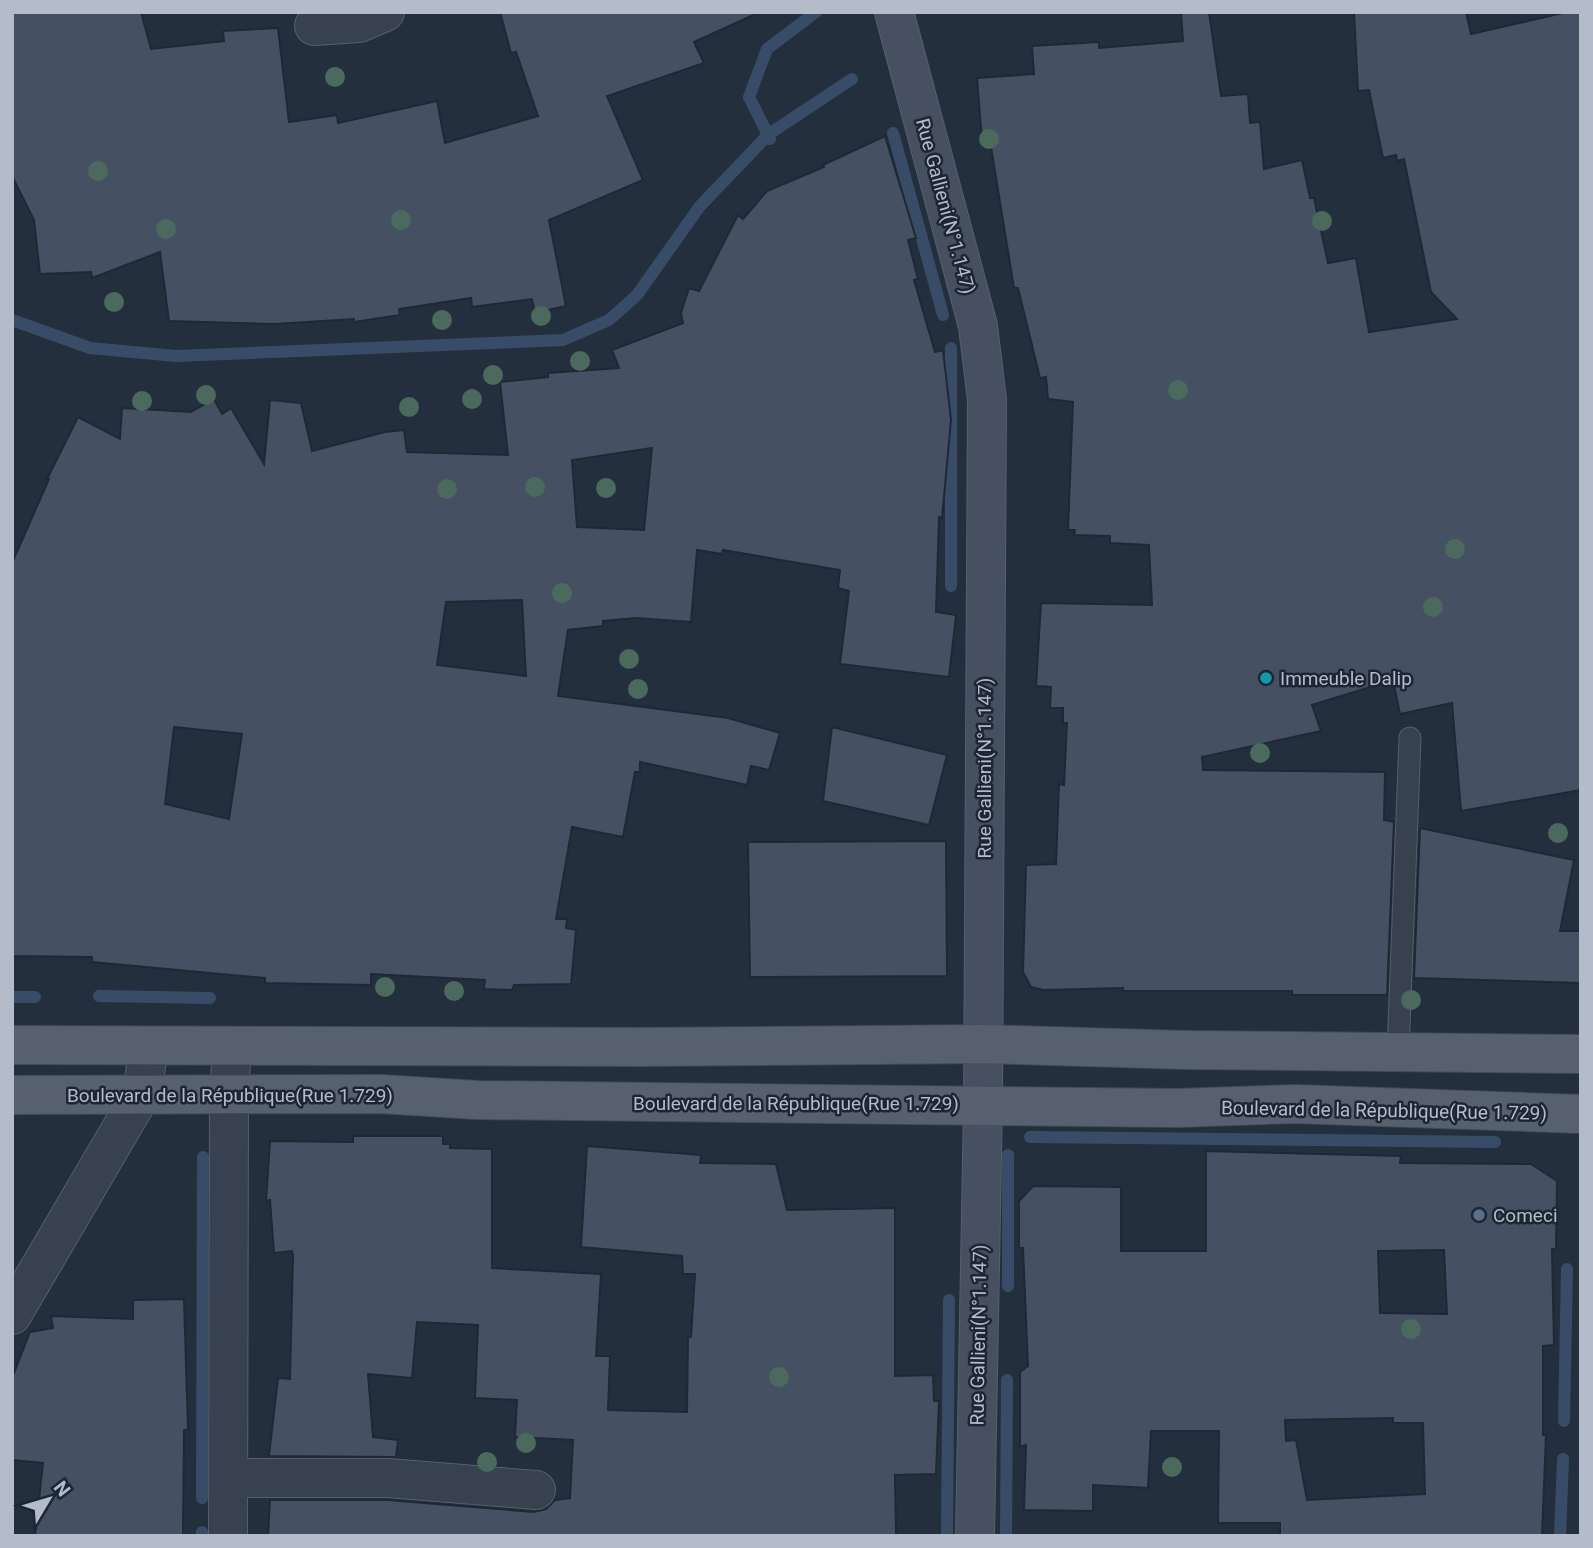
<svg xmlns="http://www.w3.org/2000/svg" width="1593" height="1548" font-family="Roboto,sans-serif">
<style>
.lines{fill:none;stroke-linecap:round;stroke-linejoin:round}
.stream{stroke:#394c67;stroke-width:12}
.building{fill:#455162;stroke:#1f2835;stroke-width:2;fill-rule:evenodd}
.service-casing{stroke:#565f6c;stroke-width:23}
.minor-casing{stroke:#565f6c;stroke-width:40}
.secondary-casing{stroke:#565f6c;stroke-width:40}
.primary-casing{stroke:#414a57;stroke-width:40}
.service{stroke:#38414e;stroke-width:21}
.minor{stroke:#38414e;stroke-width:38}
.secondary{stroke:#465061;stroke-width:38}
.primary{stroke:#56606e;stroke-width:38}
.tree{fill:#4b6a5d}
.culture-dot{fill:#0f9aa8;stroke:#1d2633;stroke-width:2.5}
.service-dot{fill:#5c6f8a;stroke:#1d2633;stroke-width:2.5}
.labels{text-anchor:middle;stroke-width:5;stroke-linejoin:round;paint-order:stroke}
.street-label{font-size:19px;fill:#b4bcc9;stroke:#1d2633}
.poi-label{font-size:19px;fill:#b4bcc9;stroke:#1d2633;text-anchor:start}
</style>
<rect width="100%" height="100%" fill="#242f3e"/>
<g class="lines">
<path class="stream" d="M893,133L943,315
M770,139L749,97L767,49L816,12
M12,320L90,348L176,356L563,340L609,320L637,295L700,206L769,134L852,79
M951,348V586
M99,996L210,998
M12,997H35
M1030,1137L1495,1142
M1008,1286V1155
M1564,1421L1567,1269
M202,1498L203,1157
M202,1536V1532
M947,1536L949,1300
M1006,1536L1007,1380
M1560,1536L1563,1459"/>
</g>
<path class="building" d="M12,12H141L151,49L224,41L223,31L278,28L289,122L337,115L338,123L437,101L445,143L538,116L516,52L511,53L500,12H760L694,42L704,63L607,96L643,180L549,220L566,306L535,313L532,299L472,307L471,298L399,309L400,315L354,322V319L274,324L169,321L160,252L92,278L91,272L40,274L34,220L12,176Z
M1181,12H1209L1221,96L1248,94L1250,123L1260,122L1264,169L1302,160L1310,198H1314L1328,263L1356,258L1369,332L1457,319L1431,292L1404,159L1397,161L1396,155L1383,158L1369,90L1358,91L1354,12H1466L1471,34L1567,12H1581V790L1461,811L1452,703L1400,714L1393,680L1312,705L1321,731L1202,757L1203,770L1385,772L1384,820L1394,822L1387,995H1292V991H1123V988L1043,990L1031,987L1023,972L1026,865L1056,864L1059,784L1064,785L1067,723H1063V708H1050L1051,687L1036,686L1041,603L1152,605L1149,545L1110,543V536L1074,535L1075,530H1068L1073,402L1048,399L1046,377L1040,378L1018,288H1014L990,141H982L977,78L1034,74L1032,46L1099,42V48L1183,41Z
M885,136L916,238L908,240L918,279L914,280L935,352L943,350L951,420L942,518L939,517L936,612L956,615L949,677L840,664L849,591L838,588L840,570L723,550L722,554L697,550L691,622L636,618L603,621V626L568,630L558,696L728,718L780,733L769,770L751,766L747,785L640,762V772H635L623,837L572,827L556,919H567L566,928L576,930L571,984L514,985L512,990L484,989L485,980L371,974V985L265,983V978L92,962V957L12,956V563L49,479H47L78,417L120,439L122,408L191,412L214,399L222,414L231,408L264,464L270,400L301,403L312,451L385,432L404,430L407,452L508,455L500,382L548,377V373L619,368L612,350L683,323L681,313L689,288L699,291L738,215L743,219L767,191L824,167L823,165ZM652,448L644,530L577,527L572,460ZM522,600L526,676L437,665L446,602ZM174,727L242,734L229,819L165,804Z
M832,727L947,755L929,825L823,801Z
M1420,828L1574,860L1560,931H1581V983L1414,978Z
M946,841L947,976L750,977L748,842Z
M353,1136H443V1144H450V1148L492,1149V1268L601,1274L596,1356H610L608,1410L687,1412L688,1337H691L695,1274H683L682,1256L581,1247L587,1146L701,1155L700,1163L776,1164L787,1210L895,1208V1376L933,1375L934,1401H939L936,1474L895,1475L896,1536H268L270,1500H387L534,1512L546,1509L555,1500L570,1498L573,1440L515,1437L517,1400L475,1398L478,1325L417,1322L412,1378L368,1374L373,1437L398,1440L396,1457L269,1456L278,1378L290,1379L293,1255L292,1251L274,1253L270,1200L266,1201L270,1141L353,1142Z
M1206,1151L1401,1156L1400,1163L1531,1164L1557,1181L1556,1249H1552L1554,1345L1543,1346V1435H1546L1542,1536H1280V1523H1218L1219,1431H1151L1148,1488L1093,1485V1511L1024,1510L1026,1445L1020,1447V1372L1028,1366L1023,1248H1019V1201L1033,1186L1121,1187V1251H1206ZM1444,1250L1447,1314L1380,1313L1378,1251ZM1393,1418V1423H1423L1425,1494L1307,1500L1296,1440L1286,1441L1285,1420Z
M184,1299L188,1430H184L183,1536H35L43,1463L12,1460V1378L30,1332L53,1328L51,1316L133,1319V1300Z"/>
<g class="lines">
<defs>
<path id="service" d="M1398,1052L1410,738"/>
<path id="minor" d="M314,26L359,23L385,12
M12,1315L142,1093L149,1046
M228,1478H388L536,1490
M228,1536L229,1096L232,1047"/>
<path id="secondary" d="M894,12L978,326L987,400L983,1104L975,1536"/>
<path id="primary" d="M12,1045L640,1047L982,1044L1186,1050L1581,1054
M12,1095L381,1094L477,1100L1178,1108L1295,1104L1581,1114"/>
</defs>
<use href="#service" class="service-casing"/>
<use href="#minor" class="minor-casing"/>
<use href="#secondary" class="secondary-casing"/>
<use href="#primary" class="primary-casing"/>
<use href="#service" class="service"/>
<use href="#minor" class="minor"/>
<use href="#secondary" class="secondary"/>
<use href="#primary" class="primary"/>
</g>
<g class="tree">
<circle cx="335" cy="77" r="10"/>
<circle cx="989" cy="139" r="10"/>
<circle cx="98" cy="171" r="10"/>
<circle cx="401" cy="220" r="10"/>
<circle cx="1322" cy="221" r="10"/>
<circle cx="166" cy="229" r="10"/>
<circle cx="114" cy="302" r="10"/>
<circle cx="541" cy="316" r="10"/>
<circle cx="442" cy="320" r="10"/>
<circle cx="580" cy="361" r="10"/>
<circle cx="493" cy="375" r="10"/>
<circle cx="1178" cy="390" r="10"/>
<circle cx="206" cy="395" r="10"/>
<circle cx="472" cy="399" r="10"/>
<circle cx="142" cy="401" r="10"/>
<circle cx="409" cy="407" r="10"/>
<circle cx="535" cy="487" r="10"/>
<circle cx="606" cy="488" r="10"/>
<circle cx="447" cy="489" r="10"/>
<circle cx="1455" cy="549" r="10"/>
<circle cx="562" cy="593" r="10"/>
<circle cx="1433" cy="607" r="10"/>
<circle cx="629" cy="659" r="10"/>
<circle cx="638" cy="689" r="10"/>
<circle cx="1260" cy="753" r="10"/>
<circle cx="1558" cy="833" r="10"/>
<circle cx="385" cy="987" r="10"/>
<circle cx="454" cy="991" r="10"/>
<circle cx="1411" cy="1000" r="10"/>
<circle cx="1411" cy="1329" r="10"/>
<circle cx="779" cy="1377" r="10"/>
<circle cx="526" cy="1443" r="10"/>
<circle cx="487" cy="1462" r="10"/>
<circle cx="1172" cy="1467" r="10"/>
</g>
<circle class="culture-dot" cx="1266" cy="678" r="7"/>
<circle class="service-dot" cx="1479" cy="1215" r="7"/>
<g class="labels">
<g class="street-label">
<text transform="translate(946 206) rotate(75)" y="7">Rue Gallieni(N°1.147)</text>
<text transform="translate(984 768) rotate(-90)" y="7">Rue Gallieni(N°1.147)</text>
<text x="230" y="1102">Boulevard de la République(Rue 1.729)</text>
<text x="796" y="1110">Boulevard de la République(Rue 1.729)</text>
<text transform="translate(1384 1110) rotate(1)" y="7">Boulevard de la République(Rue 1.729)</text>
<text transform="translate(978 1335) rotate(-89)" y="7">Rue Gallieni(N°1.147)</text>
</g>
<g class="poi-label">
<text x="1280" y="685">Immeuble Dalip</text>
<text x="1493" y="1222">Comeci</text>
</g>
</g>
<rect width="1593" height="1548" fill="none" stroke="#b4bcc9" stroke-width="28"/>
<g transform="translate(49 1499) rotate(52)" stroke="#1d2633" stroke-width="5" paint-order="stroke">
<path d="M0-5L12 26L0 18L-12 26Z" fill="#b4bcc9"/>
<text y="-10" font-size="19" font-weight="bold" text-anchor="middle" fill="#b4bcc9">N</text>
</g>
</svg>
